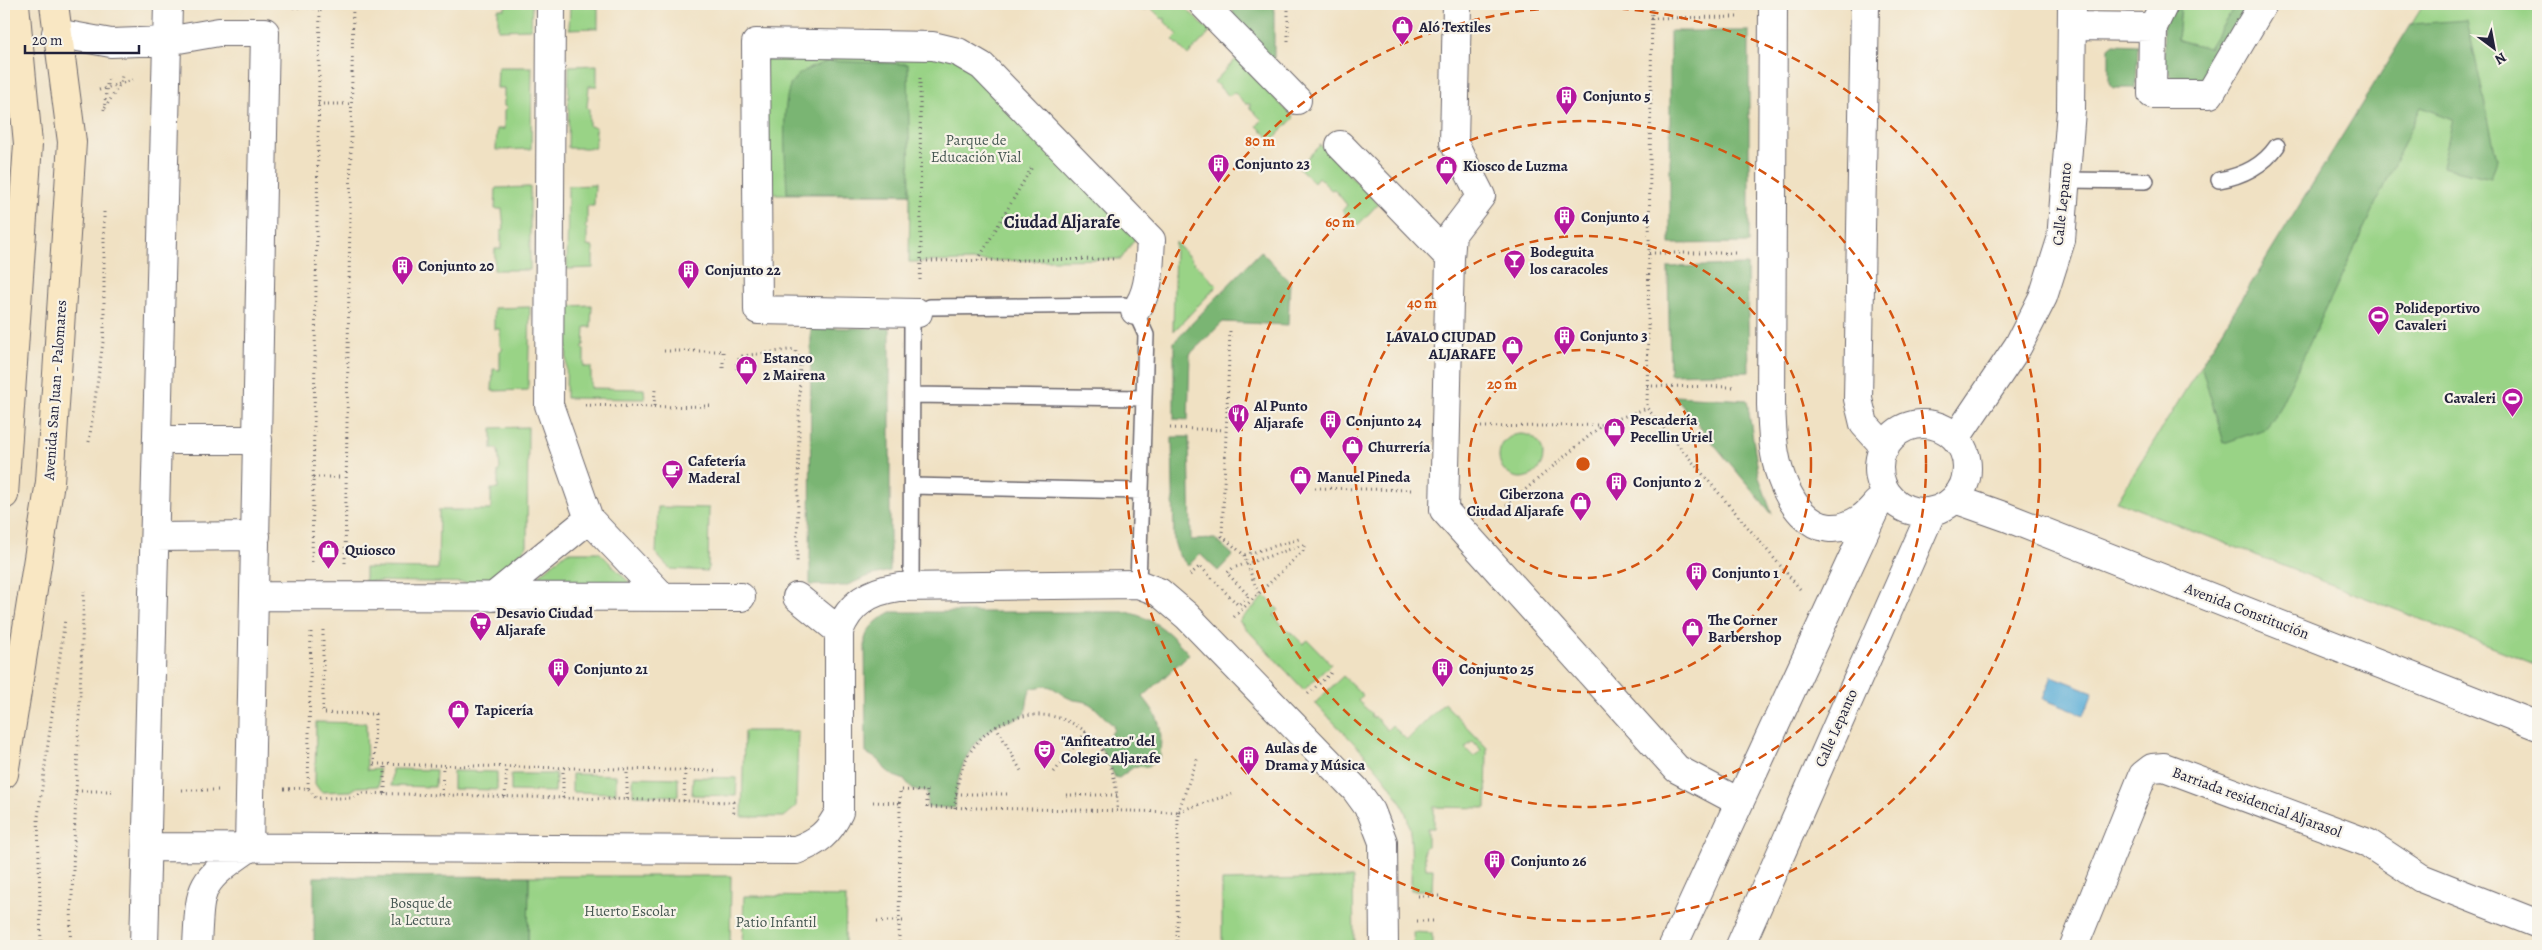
<svg xmlns="http://www.w3.org/2000/svg" width="2542" height="950" font-family="Alegreya,serif">
<style>
.green{fill:#99d386;stroke:#5e7a60;fill-rule:evenodd}
.forest{fill:#7ab573;stroke:#4e6c57}
.water{fill:#5dafd8;stroke:#40688a}
.lines{fill:none;stroke-linecap:round;stroke-linejoin:round}
.lane-casing{stroke:#6a656b;stroke-width:18}
.street-casing{stroke:#6a656b;stroke-width:30}
.secondary-casing{stroke:#6a656b;stroke-width:30}
.path{stroke:#6a656b;stroke-width:3;stroke-dasharray:1 4;stroke-linecap:butt}
.lane{stroke:#fff;stroke-width:15}
.street{stroke:#fff;stroke-width:28}
.secondary{stroke:#f9e7c3;stroke-width:28}
.path-bridge{stroke:#6a656b;stroke-width:3;stroke-dasharray:1 4;stroke-linecap:butt}
.ring{fill:none;stroke:#d45411;stroke-width:2.5;stroke-dasharray:9 6}
.labels{text-anchor:middle;stroke-width:4.5;stroke-linejoin:round;paint-order:stroke}
.poi-label{font-size:15px;font-weight:bold;fill:#22223b;stroke:#f7f3e8;text-anchor:start}
.park-label{font-size:15px;fill:#465752;stroke:#f7f3e8}
.street-label{font-size:15px;fill:#22223b;stroke:#f7f3e8}
.quarter-label{font-size:18px;font-weight:bold;fill:#22223b;stroke:#f7f3e8}
.centre{fill:#d45411;stroke:#f7f3e8;stroke-width:2.5}
.ring-label{font-size:15px;text-anchor:middle;font-weight:bold;fill:#d45411;stroke:#f7f3e8;stroke-width:4.5;stroke-linejoin:round;paint-order:stroke}
</style>
<rect width="100%" height="100%" fill="#f7f3e8"/>
<filter id="ink" filterUnits="userSpaceOnUse"><feTurbulence type="fractalNoise" baseFrequency=".02" numOctaves="2"/><feDisplacementMap in="SourceGraphic" scale="10" xChannelSelector="R" yChannelSelector="G"/><feConvolveMatrix kernelMatrix="1 2 1 2 8 2 1 2 1" color-interpolation-filters="sRGB"/></filter>
<filter id="wash" filterUnits="userSpaceOnUse"><feTurbulence type="fractalNoise" baseFrequency=".0096" numOctaves="4" result="noise"/><feDisplacementMap in="SourceGraphic" scale="20" xChannelSelector="R" yChannelSelector="G"/><feGaussianBlur stdDeviation="1.12" result="paint"/><feColorMatrix in="noise" values="0 0 0 0 0 0 0 0 0 0 0 0 0 0 0 0 0 1.4 0 .05"/><feComposite in="paint" operator="in"/></filter>
<g filter="url(#wash)">
<rect width="100%" height="100%" fill="#f0e1c3"/>
<path class="green" d="M506,4H532L531,29L498,30V9H505Z
M570,4H591L592,7H598V28L569,29Z
M1137,4H1182L1210,32L1188,55L1173,40L1178,35L1165,22V18L1162,19L1149,6L1144,11Z
M2181,4H2236L2209,49L2178,40Z
M2424,4H2538V665L2117,501Z
M756,43L958,52L1141,230L1121,259L909,262L910,194H757Z
M1236,59L1294,118L1272,140L1257,126L1262,120L1250,108V104H1246L1234,92L1229,96L1214,82Z
M597,65V86H589L587,107L589,109V126L596,127L595,148H568L569,66Z
M498,67H532L531,149L496,150L497,129H504V111L507,108L504,106V88H497Z
M1320,145L1378,204L1357,226L1342,211L1347,205L1334,189L1331,190L1318,177L1314,182L1298,167Z
M595,185L594,206H587V224L585,227L587,229V246L593,247V268L567,269L568,186Z
M530,187V270H494L495,249H501V231L504,229L502,209H495L496,188Z
M1175,242L1217,286L1173,332Z
M592,305L591,327H585L584,345L582,347L584,350V367H591V388L644,389L645,399L566,398L567,306Z
M530,307L528,390L492,391L493,369L500,370V351L503,349L500,346V329H494V308Z
M528,427L527,546L489,583L365,581V568L438,569L439,510H491V489H498V471L500,469L498,449H492V428Z
M1499 456a22 22 0 1 1 44 0a22 22 0 1 1-44 0Z
M658,507L709,508L708,571L670,569L656,554Z
M567,552H599L632,585L529,584Z
M1265,596L1279,610L1274,615L1287,631L1291,632L1303,644L1308,640L1331,664L1304,690L1239,621Z
M1343,676L1363,695L1358,701L1371,713V717H1375L1387,730L1392,725L1407,740L1444,703L1487,748L1486,808L1434,807V828H1427V846L1424,849L1426,869H1433L1432,890H1411C1411,867 1413,843 1408,820C1398,782 1343,733 1315,703ZM1473,741L1481,750L1474,757L1465,748Z
M316,722L366,723L367,770L379,769V786L357,787L351,791L321,792L315,784Z
M744,731H798L796,807L784,817H742Z
M392,769L436,770L435,787L391,786Z
M453,771L497,772V790L453,789Z
M511,774H556L555,792L511,791Z
M572,774L616,775V793L572,792Z
M633,777L678,778V796L633,795Z
M693,777L737,778L736,796L692,795Z
M529,876H731L730,946H528Z
M1353,878L1354,946H1222V881Z
M744,896L846,897L845,946H742Z
M1413,932L1432,933V946H1414Z"/>
<path class="forest" d="M1233,4H1274V63L1233,20Z
M1669,4H1748V7L1669,8Z
M2174,4H2181L2178,40L2209,48L2236,4H2244L2251,8L2202,83L2178,85L2165,68L2163,26Z
M2467,20L2497,160L2491,178L2442,167L2453,119L2421,107L2275,417L2265,429L2224,443L2201,365L2411,24Z
M1670,31H1749V243L1670,244Z
M2114,44L2138,45L2136,88H2113L2109,83V48Z
M828,61L908,64L910,194L787,193C786,169 780,101 792,82C800,70 816,66 828,61Z
M1261,251L1290,282L1288,325L1223,322L1190,354L1188,420L1174,419V342Z
M1747,265L1749,372L1670,374L1668,267Z
M811,328H890V571L869,576L845,586L810,585Z
M1674,396L1747,400L1759,477L1772,514Z
M1172,437H1189L1191,540L1215,539L1233,555L1218,571L1200,554L1188,566L1178,554L1174,541Z
M891,612H1127C1157,620 1168,631 1189,654L1143,697C1162,720 1162,729 1160,758L1147,767L1135,766L1119,778L1115,777L1100,746L1114,730L1113,725C1103,717 1097,707 1086,702C1081,700 1075,701 1071,699C1053,692 1056,681 1031,689C1026,698 1028,709 1024,714C1020,719 1006,721 1000,724C967,741 956,773 955,808L927,807V791L913,790L905,780L894,776L885,769L879,760L866,753L865,639C869,625 879,619 891,612Z
M529,876L528,946H314V877Z"/>
<path class="water" d="M2052,676L2093,692L2084,715L2043,699Z"/>
</g>
<g filter="url(#ink)">
<g class="lines">
<defs>
<path id="lane" d="M2066,180L2146,181
M2219,180C2242,176 2264,165 2277,146
M912,395L1143,398
M912,486L1141,491
M911,586L912,325L918,313L930,307L1124,305L1135,311L1146,335L1138,584"/>
<path id="street" d="M551,4L549,405L589,519L663,597
M1203,4L1297,100
M1773,4L1771,405C1772,421 1772,438 1775,454C1782,495 1812,550 1860,519C1867,515 1872,508 1877,503
M1865,4L1858,399L1864,424L1885,447
M2164,4L2153,27L2152,94H2210L2263,4
M2072,26L2153,27
M56,33L111,43L167,41L219,32H265L249,848
M1340,145L1450,258L1444,510L1677,769L1739,802
M1450,258L1452,234L1481,196L1454,143L1457,4
M918,313L758,310L756,43L933,46L958,52L982,66L1151,240C1149,265 1151,291 1135,311
M1879 468a44 44 0 1 1 88 0a44 44 0 1 1-88 0Z
M1956,438L2018,346L2043,297L2061,240L2071,110L2072,4
M157,440H258
M1955,499L2006,517L2538,726
M155,537L256,536
M255,596L741,597
M493,597L589,519
M797,597L839,631
M148,847L796,850C818,842 829,833 839,812V631C850,603 870,591 899,587L1138,584L1159,592L1187,616L1355,789L1371,811L1383,842L1384,946
M144,946L168,4
M197,946C200,885 198,883 249,848
M1673,946L1877,505
M1740,946L1932,511
M2074,946L2143,775L2152,768L2164,767L2368,843L2421,878L2538,924"/>
<path id="secondary" d="M4,495L28,144L15,4
M4,774L50,482L72,142L54,4"/>
</defs>
<use href="#lane" class="lane-casing"/>
<use href="#street" class="street-casing"/>
<use href="#secondary" class="secondary-casing"/>
<path class="path" d="M1652,4L1647,408L1800,589
M288,7L320,8L312,562
M1651,18L1738,17
M1288,41V4
M920,78L921,261
M99,90L133,80
M318,104H352
M105,108L120,84L122,76
M104,110L108,77
M1649,253H1738
M978,260L1032,167
M920,280L921,261L1116,259
M1230,331L1222,536L1244,555L1299,539
M664,351H723V369
M796,351L800,361L797,564
M737,369V361L742,356L796,349
M1647,386L1737,387
M585,405L654,407L655,390
M654,407L711,406
M1481,427L1601,425L1647,408
M1170,428L1225,430
M89,442L104,335V209
M313,477H346
M1315,488L1411,490
M1495,515L1601,426
M1244,555L1258,593
M345,563L353,4
M1190,575L1200,566L1238,605L1249,596L1227,573L1233,568L1306,544
M1234,617L1303,551L1306,544
M323,630V713L375,714L374,764L719,771
M1308,694L1333,671
M996,726L1021,771
M1054,772L1086,732
M308,788L311,631
M284,789L308,788L316,798H353L362,793L733,802L734,816
M182,790H218
M76,791H115
M385,793V764
M956,794H1007
M442,795L443,765
M1066,795H1117
M505,797L507,767
M563,798V768
M627,799V769
M684,801L685,770
M873,802L900,803L899,946
M900,803V790L927,791V807L1178,812L1177,946
M955,808C958,680 1122,687 1117,810
M1179,811L1232,794
M1178,812L1198,757
M1418,896H1439
M1417,921H1437
M41,946L38,817L65,619
M70,946L84,591"/>
<use href="#lane" class="lane"/>
<use href="#street" class="street"/>
<use href="#secondary" class="secondary"/>
<path class="path-bridge" d="M877,921H907"/>
</g>
</g>
<g class="ring">
<circle cx="1583" cy="464" r="114"/>
<circle cx="1583" cy="464" r="228"/>
<circle cx="1583" cy="464" r="343"/>
<circle cx="1583" cy="464" r="457"/>
</g>
<defs>
<symbol id="shop-pin" viewBox="-11 -11 22 30"><path d="M0 17L-7.5 6A9.5 9.5 0 1 1 7.5 6Z" fill="#b5179e" stroke="#f7f3e8"/><path d="M-5-2.5h2.3a2.7 3.5 0 0 1 5.4 0H5L5.5 6h-11ZM-1.5-2.5h3a1.5 2.3 0 0 0-3 0Z" fill="#fff"/></symbol>
<symbol id="building-pin" viewBox="-11 -11 22 30"><path d="M0 17L-7.5 6A9.5 9.5 0 1 1 7.5 6Z" fill="#b5179e" stroke="#f7f3e8"/><path d="M-4-6H4V6H1V3H-1V6H-4ZM-2.5-4.3h1.7v1.8h-1.7ZM.8-4.3h1.7v1.8H.8ZM-2.5-1h1.7V.8h-1.7ZM.8-1h1.7V.8H.8Z" fill="#fff"/></symbol>
<symbol id="bar-pin" viewBox="-11 -11 22 30"><path d="M0 17L-7.5 6A9.5 9.5 0 1 1 7.5 6Z" fill="#b5179e" stroke="#f7f3e8"/><path d="M-6-5H6L.8 .8V4.5H3.5V6h-7V4.5H-.8V.8Z" fill="#fff"/></symbol>
<symbol id="stadium-pin" viewBox="-11 -11 22 30"><path d="M0 17L-7.5 6A9.5 9.5 0 1 1 7.5 6Z" fill="#b5179e" stroke="#f7f3e8"/><path d="M0-5a6.5 5 0 1 0 0 10a6.5 5 0 1 0 0-10ZM-3.5-1.8h7v3.6h-7Z" fill="#fff"/></symbol>
<symbol id="restaurant-pin" viewBox="-11 -11 22 30"><path d="M0 17L-7.5 6A9.5 9.5 0 1 1 7.5 6Z" fill="#b5179e" stroke="#f7f3e8"/><path d="M-5-6h1v4h1v-4h1v4h1v-4h1v5L-1.5 .5V6h-2V.5L-5-1ZM5-6V6H3V1.5H1.5Q1.5-4 5-6Z" fill="#fff"/></symbol>
<symbol id="cafe-pin" viewBox="-11 -11 22 30"><path d="M0 17L-7.5 6A9.5 9.5 0 1 1 7.5 6Z" fill="#b5179e" stroke="#f7f3e8"/><path d="M-5.5-4.5H6V0H3Q3 3.5 0 3.5H-2.5Q-5.5 3.5-5.5 0ZM3-3.2v2h1.7v-2ZM-6 4.5H4V6H-6Z" fill="#fff"/></symbol>
<symbol id="supermarket-pin" viewBox="-11 -11 22 30"><path d="M0 17L-7.5 6A9.5 9.5 0 1 1 7.5 6Z" fill="#b5179e" stroke="#f7f3e8"/><path d="M-6-5.5h2.5l.6 2H6L4.5 2H-2.5L-4.4-4H-6ZM-1.5 3.2a1.3 1.3 0 1 0 .1 0ZM3 3.2a1.3 1.3 0 1 0 .1 0Z" fill="#fff"/></symbol>
<symbol id="theatre-pin" viewBox="-11 -11 22 30"><path d="M0 17L-7.5 6A9.5 9.5 0 1 1 7.5 6Z" fill="#b5179e" stroke="#f7f3e8"/><path d="M-5-5.5Q0-4 5-5.5V0Q5 5 0 6Q-5 5-5 0ZM-3.3-2.5H-1v1.5H-3.3ZM1-2.5H3.3v1.5H1ZM-2.8 1Q0 5.5 2.8 1Z" fill="#fff"/></symbol>
</defs>
<g fill-rule="evenodd">
<use href="#shop-pin" x="1390" y="14" width="25" height="34"/>
<use href="#building-pin" x="1554" y="84" width="25" height="34"/>
<use href="#building-pin" x="1206" y="152" width="25" height="34"/>
<use href="#shop-pin" x="1434" y="154" width="25" height="34"/>
<use href="#building-pin" x="1552" y="204" width="25" height="34"/>
<use href="#bar-pin" x="1502" y="248" width="25" height="34"/>
<use href="#building-pin" x="390" y="254" width="25" height="34"/>
<use href="#building-pin" x="676" y="258" width="25" height="34"/>
<use href="#stadium-pin" x="2366" y="304" width="25" height="34"/>
<use href="#building-pin" x="1552" y="324" width="25" height="34"/>
<use href="#shop-pin" x="1500" y="334" width="25" height="34"/>
<use href="#shop-pin" x="734" y="354" width="25" height="34"/>
<use href="#stadium-pin" x="2500" y="386" width="25" height="34"/>
<use href="#restaurant-pin" x="1226" y="402" width="25" height="34"/>
<use href="#building-pin" x="1318" y="408" width="25" height="34"/>
<use href="#shop-pin" x="1602" y="416" width="25" height="34"/>
<use href="#shop-pin" x="1340" y="434" width="25" height="34"/>
<use href="#cafe-pin" x="660" y="458" width="25" height="34"/>
<use href="#shop-pin" x="1288" y="464" width="25" height="34"/>
<use href="#building-pin" x="1604" y="470" width="25" height="34"/>
<use href="#shop-pin" x="1568" y="490" width="25" height="34"/>
<use href="#shop-pin" x="316" y="538" width="25" height="34"/>
<use href="#building-pin" x="1684" y="560" width="25" height="34"/>
<use href="#supermarket-pin" x="468" y="610" width="25" height="34"/>
<use href="#shop-pin" x="1680" y="616" width="25" height="34"/>
<use href="#building-pin" x="546" y="656" width="25" height="34"/>
<use href="#building-pin" x="1430" y="656" width="25" height="34"/>
<use href="#shop-pin" x="446" y="698" width="25" height="34"/>
<use href="#theatre-pin" x="1032" y="738" width="25" height="34"/>
<use href="#building-pin" x="1236" y="744" width="25" height="34"/>
<use href="#building-pin" x="1482" y="848" width="25" height="34"/>
</g>
<g class="labels">
<g class="poi-label">
<text x="1419" y="32">Aló Textiles</text>
<text x="1583" y="101">Conjunto 5</text>
<text x="1235" y="169">Conjunto 23</text>
<text x="1463" y="171">Kiosco de Luzma</text>
<text x="1581" y="222">Conjunto 4</text>
<text x="1530" y="257">Bodeguita<tspan x="1530" dy="17">los caracoles</tspan></text>
<text x="418" y="271">Conjunto 20</text>
<text x="705" y="275">Conjunto 22</text>
<text x="2395" y="313">Polideportivo<tspan x="2395" dy="17">Cavaleri</tspan></text>
<text x="1580" y="341">Conjunto 3</text>
<text x="1496" y="342" text-anchor="end">LAVALO CIUDAD<tspan x="1496" dy="17">ALJARAFE</tspan></text>
<text x="763" y="363">Estanco<tspan x="763" dy="17">2 Mairena</tspan></text>
<text x="2496" y="403" text-anchor="end">Cavaleri</text>
<text x="1254" y="411">Al Punto<tspan x="1254" dy="17">Aljarafe</tspan></text>
<text x="1630" y="425">Pescadería<tspan x="1630" dy="17">Pecellin Uriel</tspan></text>
<text x="1346" y="426">Conjunto 24</text>
<text x="1368" y="452">Churrería</text>
<text x="688" y="466">Cafetería<tspan x="688" dy="17">Maderal</tspan></text>
<text x="1317" y="482">Manuel Pineda</text>
<text x="1633" y="487">Conjunto 2</text>
<text x="1564" y="499" text-anchor="end">Ciberzona<tspan x="1564" dy="17">Ciudad Aljarafe</tspan></text>
<text x="345" y="555">Quiosco</text>
<text x="1712" y="578">Conjunto 1</text>
<text x="496" y="618">Desavio Ciudad<tspan x="496" dy="17">Aljarafe</tspan></text>
<text x="1708" y="625">The Corner<tspan x="1708" dy="17">Barbershop</tspan></text>
<text x="574" y="674">Conjunto 21</text>
<text x="1459" y="674">Conjunto 25</text>
<text x="475" y="715">Tapicería</text>
<text x="1061" y="746">"Anfiteatro" del<tspan x="1061" dy="17">Colegio Aljarafe</tspan></text>
<text x="1265" y="753">Aulas de<tspan x="1265" dy="17">Drama y Música</tspan></text>
<text x="1511" y="866">Conjunto 26</text>
</g>
<g class="park-label">
<text x="976" y="145">Parque de<tspan x="976" dy="17">Educación Vial</tspan></text>
<text x="421" y="908">Bosque de<tspan x="421" dy="17">la Lectura</tspan></text>
<text x="630" y="916">Huerto Escolar</text>
<text x="776" y="927">Patio Infantil</text>
</g>
<g class="street-label">
<text transform="translate(2062 204) rotate(-84)" y="5">Calle Lepanto</text>
<text transform="translate(55 390) rotate(-86)" y="5">Avenida San Juan - Palomares</text>
<text transform="translate(2247 611) rotate(21)" y="5">Avenida Constitución</text>
<text transform="translate(1836 728) rotate(-66)" y="5">Calle Lepanto</text>
<text transform="translate(2257 802) rotate(20)" y="5">Barriada residencial Aljarasol</text>
</g>
<g class="quarter-label">
<text x="1062" y="228">Ciudad Aljarafe</text>
</g>
</g>
<circle cx="1583" cy="464" r="8" class="centre"/>
<g class="ring-label">
<text x="1260" y="146">80 m</text>
<text x="1340" y="227">60 m</text>
<text x="1422" y="308">40 m</text>
<text x="1502" y="389">20 m</text>
</g>
<rect width="2542" height="950" fill="none" stroke="#f7f3e8" stroke-width="20"/>
<g transform="translate(2494 48) rotate(148)" stroke="#f7f3e8" stroke-width="4" paint-order="stroke">
<path d="M0-4L9 19L0 12L-9 19Z" fill="#22223b"/>
<text y="-8" font-size="14" font-weight="bold" text-anchor="middle" fill="#22223b">N</text>
</g>
<path d="M25 45v8h114v-8" fill="none" stroke="#22223b" stroke-width="2.5"/>
<text x="32" y="45" font-size="15" fill="#22223b" stroke="#f7f3e8" stroke-width="4" paint-order="stroke">20 m</text>
</svg>
